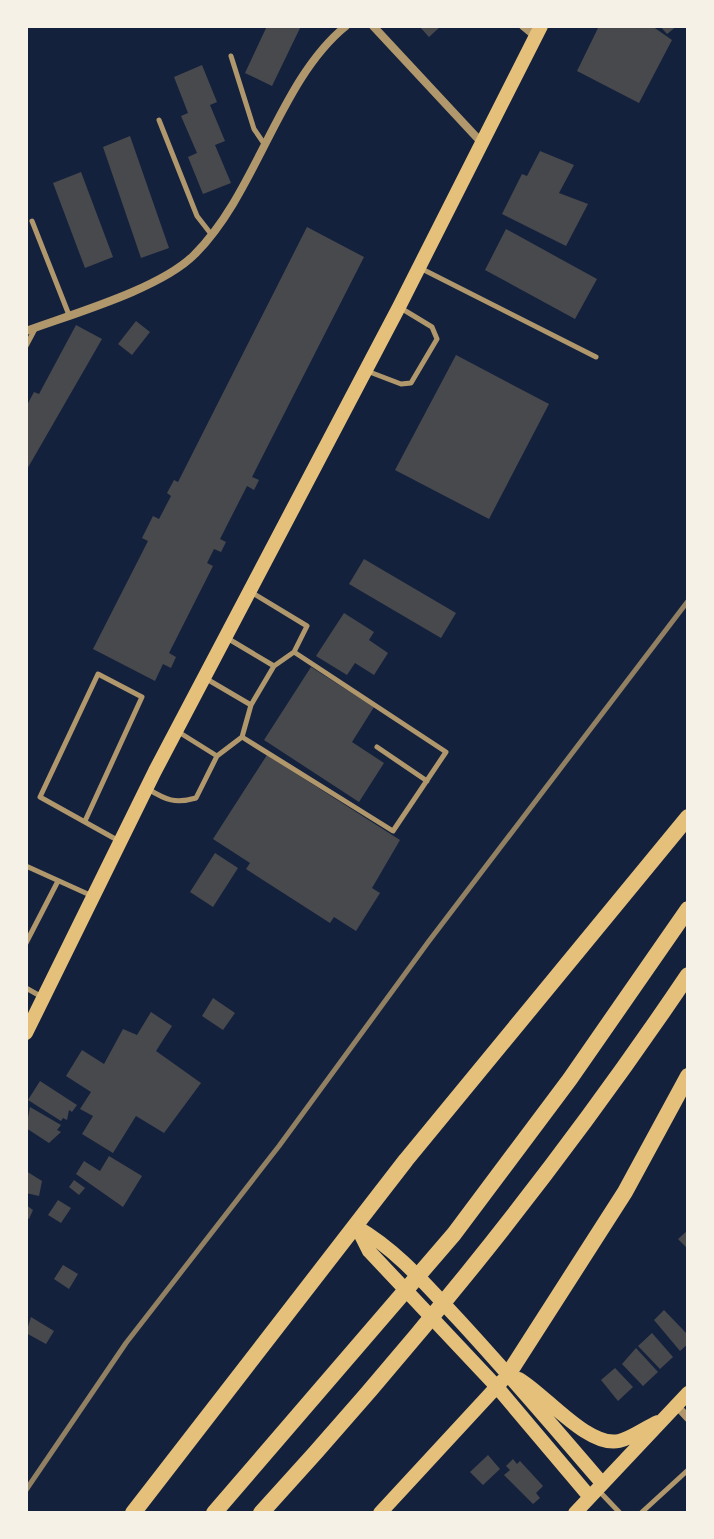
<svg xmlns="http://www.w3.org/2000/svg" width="714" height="1539" font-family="Rubik,sans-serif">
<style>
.building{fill:#48494c}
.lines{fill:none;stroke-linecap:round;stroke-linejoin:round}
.service{stroke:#b1986c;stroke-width:5}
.minor{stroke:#b1986c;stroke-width:8}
.primary{stroke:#e5c07b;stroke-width:14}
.motorway{stroke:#e5c07b;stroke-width:16}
.rail{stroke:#918062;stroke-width:5}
</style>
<rect width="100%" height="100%" fill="#14213d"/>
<path class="building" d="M267,26H301L272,86L245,73Z
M419,26H441L429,37Z
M599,26H652L672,40L639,103L577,71Z
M660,26H677L667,34Z
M202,65L217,102L210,105L225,141L215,145L231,183L203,194L188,157L197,153L181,116L188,113L174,77Z
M130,136L169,248L141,258L103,147Z
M540,151L574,165L559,193L588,204L566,246L502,214L522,174L527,176Z
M81,172L113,257L85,268L53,183Z
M307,227L364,257L252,477L259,480L254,490L247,486L220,539L226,542L221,552L214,549L207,563L213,566L169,653L176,657L171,668L163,664L155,681L93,649L148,541L142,538L153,516L159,519L171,496L167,493L174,480L178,482Z
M506,229L597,279L575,319L485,270Z
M136,321L150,332L132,355L118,344Z
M76,325L102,339L26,471V407L34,392L39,394Z
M456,355L549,404L489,519L395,470Z
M364,559L456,613L441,638L349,584Z
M344,613L374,632L369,640L388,653L374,675L355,663L347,675L316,656Z
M311,667L374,707L352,742L384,763L359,802L264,740Z
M267,755L400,840L372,888L380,893L356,931L334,917L330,923L246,869L250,863L213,839Z
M215,853L238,868L213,907L190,892Z
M213,998L235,1013L223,1030L202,1016Z
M151,1012L172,1026L156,1051L201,1083L164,1133L136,1116L113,1153L82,1134L93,1116L80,1109L91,1092L66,1076L82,1050L104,1064L123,1029L137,1035Z
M40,1081L77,1105L72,1112L69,1110L67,1120L63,1118L61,1121L28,1100Z
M30,1107L61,1125L57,1130L61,1132L49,1143L26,1128Z
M109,1156L142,1176L123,1207L76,1174L84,1161L100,1171Z
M26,1171L42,1181L39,1196L26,1193Z
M74,1180L85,1188L79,1195L69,1187Z
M58,1200L71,1208L61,1223L48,1215Z
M26,1205L33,1210L29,1219L26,1217Z
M688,1230V1249L678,1239Z
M63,1265L78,1274L69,1289L54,1279Z
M664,1310L688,1335V1344L680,1351L654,1320Z
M31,1317L54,1331L46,1344L26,1333Z
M652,1333L673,1357L660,1369L638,1346Z
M636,1348L658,1372L643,1386L622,1364Z
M615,1368L633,1387L618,1401L601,1380Z
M488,1455L500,1469L483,1485L470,1472Z
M513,1459L517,1464L520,1461L543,1486L536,1493L540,1498L533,1504L504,1475L510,1470L506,1466Z"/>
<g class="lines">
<path class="service" d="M231,56L254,129L265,145
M159,120L197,216L211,234
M32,221L69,315
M422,269L596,357
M26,346L35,329
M367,371L401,384L411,383L437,339L432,327L399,307
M251,592L307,626L294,652L274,666
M205,678L251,705L274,666L227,638
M251,705L242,737L393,831L446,752L294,652
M177,731L217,756L242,737
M377,747L427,781
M148,789C166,800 175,804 196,798L217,756
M85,821L142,697L98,674L40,797L119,841
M26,866L90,895
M26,943L58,881
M26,988L42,997
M600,1492L620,1513
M641,1513L688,1470"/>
<path class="minor" d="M373,26L481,142
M523,26L535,36
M26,331C72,314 160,289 194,255C257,193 279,80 346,26
M676,1405L688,1418"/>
<path class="primary" d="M26,1033L155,771L399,307L541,26
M357,1227L369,1251L497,1387L589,1496
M357,1227C398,1251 426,1285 458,1319C507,1372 554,1427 601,1482
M519,1379C545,1394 588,1448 619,1441C632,1438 646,1427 658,1422
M380,1513L502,1381
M575,1513L688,1393"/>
<path class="motorway" d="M509,1373L625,1192L688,1076
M133,1513L406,1160L688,817
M214,1513L454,1234L570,1079L688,909
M261,1513C416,1344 560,1165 688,975"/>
<path class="rail" d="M26,1490L126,1343L279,1146L429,941L688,601"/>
</g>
<rect width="714" height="1539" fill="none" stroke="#f6f1e7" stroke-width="56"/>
</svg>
